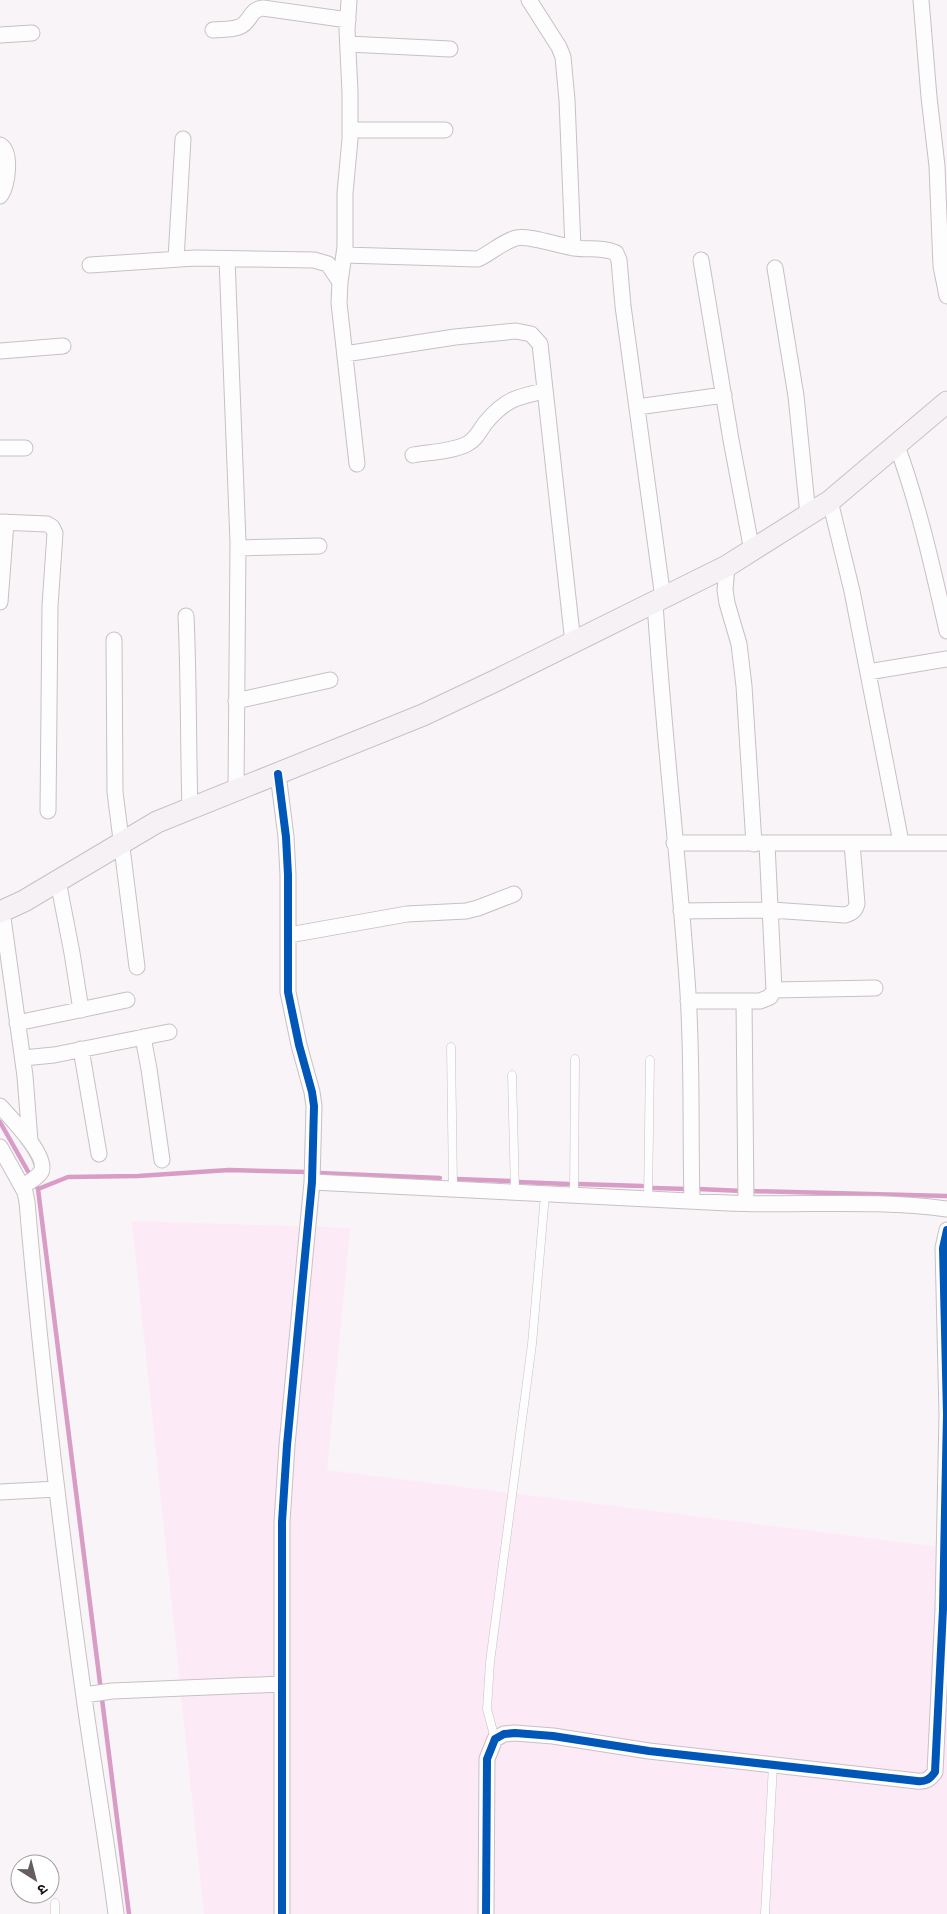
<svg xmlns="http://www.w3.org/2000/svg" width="947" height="1914" font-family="Helvetica,'Noto Sans Devanagari',sans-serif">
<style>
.built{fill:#fceaf6}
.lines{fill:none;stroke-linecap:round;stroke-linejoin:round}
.stream{stroke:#d89cc7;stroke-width:4.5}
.lane-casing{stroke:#c8c0c4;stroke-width:9}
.street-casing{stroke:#c8c0c4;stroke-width:17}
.secondary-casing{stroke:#c8c0c4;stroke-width:23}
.lane{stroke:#fefdfe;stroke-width:8}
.street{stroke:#fefdfe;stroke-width:15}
.secondary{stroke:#f6f1f4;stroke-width:21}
.cycleway-casing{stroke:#fff;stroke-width:11}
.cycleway{stroke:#0057b8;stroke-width:8}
</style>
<rect width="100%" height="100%" fill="#f9f4f7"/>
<path class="built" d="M132,1221L350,1228L327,1470L947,1548V1914H204Z"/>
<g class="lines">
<path class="stream" d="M0,1122L38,1189L129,1914
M318,1173L440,1178
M456,1179L511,1181
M518,1182L568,1184
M578,1184L642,1186
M653,1188L687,1189
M38,1189L68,1177L138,1176L229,1170L307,1172
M698,1189L743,1191
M749,1191L947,1196"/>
<defs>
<path id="lane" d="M451,1047L453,1188
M512,1075L515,1192
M574,1196L575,1059
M648,1199L650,1060
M495,1739L487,1709L490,1662L532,1344L545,1195
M55,1914V1903
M765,1914L773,1765"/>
<path id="street" d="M349,0L347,30L350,92V139L345,193V247L340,282L339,303L357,464
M529,0L559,47L563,57L567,100L573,248
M921,0L929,97L937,166L941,266L947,296
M213,30C221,29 231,30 239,27C252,22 248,10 263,8L348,20
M0,35L32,33
M348,44L450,49
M350,130H445
M0,145C12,151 8,187 0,196
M344,255L478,259C491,253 502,242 516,238C529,235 559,246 574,248C588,250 603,247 616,253L619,260L623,306L663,598
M176,259L183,139
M227,259L238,542L236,791
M701,260L731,440L752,551
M90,265L195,258L314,260L328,264L340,282
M775,268L796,396L808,515
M0,351L63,346
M345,354L455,337L516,331L531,334L540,344L573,643
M637,407L724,395
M897,446C919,506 933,569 947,631
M0,448H25
M413,455C430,452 451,452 467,444C477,439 480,429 487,421C506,399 517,397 544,391
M830,501L852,591L901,842
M0,522L47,524L52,527L55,533L50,606L48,811
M238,548L319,546
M727,566L725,590L727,603L739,644L744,686L754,844
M0,602L6,522
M655,603C663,728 678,853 687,979C693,1053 690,1127 692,1201
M186,616C189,681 188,745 190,809
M114,640L115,792L137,967
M868,672L947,659
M236,701L330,680
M278,774L286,837L288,875V992L299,1045L312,1092L314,1106L312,1182L287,1445L282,1522V1914
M674,843H947
M58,881L72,953L81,1010
M2,911L25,1076L30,1141
M681,911L771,910L845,915C852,913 855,911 857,904L852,843
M289,935L407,914L466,911L478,908L514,894
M774,990L875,988
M688,1001H760L770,997L774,990L767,844
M744,1001L746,1203
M17,1023L127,1000
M143,1037L149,1069L162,1160
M81,1049L99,1154
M23,1058L54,1055L169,1032
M0,1106C10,1117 49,1157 41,1172C37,1178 28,1183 22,1186
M0,1147L25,1192L27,1202C41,1367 61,1533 84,1697C94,1770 107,1842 116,1914
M312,1182C451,1188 589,1197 728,1203C801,1206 874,1199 947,1209
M0,1492L57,1489
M84,1695L112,1691L282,1684
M486,1914L487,1759L495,1739L504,1734L515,1733L553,1736L649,1751L917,1781C926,1782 930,1779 935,1772L943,1609L947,1414L943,1248L947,1230"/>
<path id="secondary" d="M0,912L24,901L157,822L423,715L497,680L727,566L830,501L947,402"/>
</defs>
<use href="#lane" class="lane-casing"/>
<use href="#street" class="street-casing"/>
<use href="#secondary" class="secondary-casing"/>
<use href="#lane" class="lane"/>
<use href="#street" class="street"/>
<use href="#secondary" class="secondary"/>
<defs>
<path id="cycleway" d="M278,774L286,837L288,875V992L299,1045L312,1092L314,1106L312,1182L287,1445L282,1522V1914
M486,1914L487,1759L495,1739L504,1734L515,1733L553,1736L649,1751L917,1781C926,1782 930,1779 935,1772L943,1609L947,1414L943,1248L947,1230"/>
</defs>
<use href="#cycleway" class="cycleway-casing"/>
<use href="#cycleway" class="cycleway"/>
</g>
<g transform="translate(35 1879) rotate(144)"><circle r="24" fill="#ffffff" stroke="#a19ea0"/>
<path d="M0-4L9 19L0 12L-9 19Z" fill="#655d62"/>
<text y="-8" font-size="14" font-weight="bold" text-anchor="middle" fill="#150c12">उ</text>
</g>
</svg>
